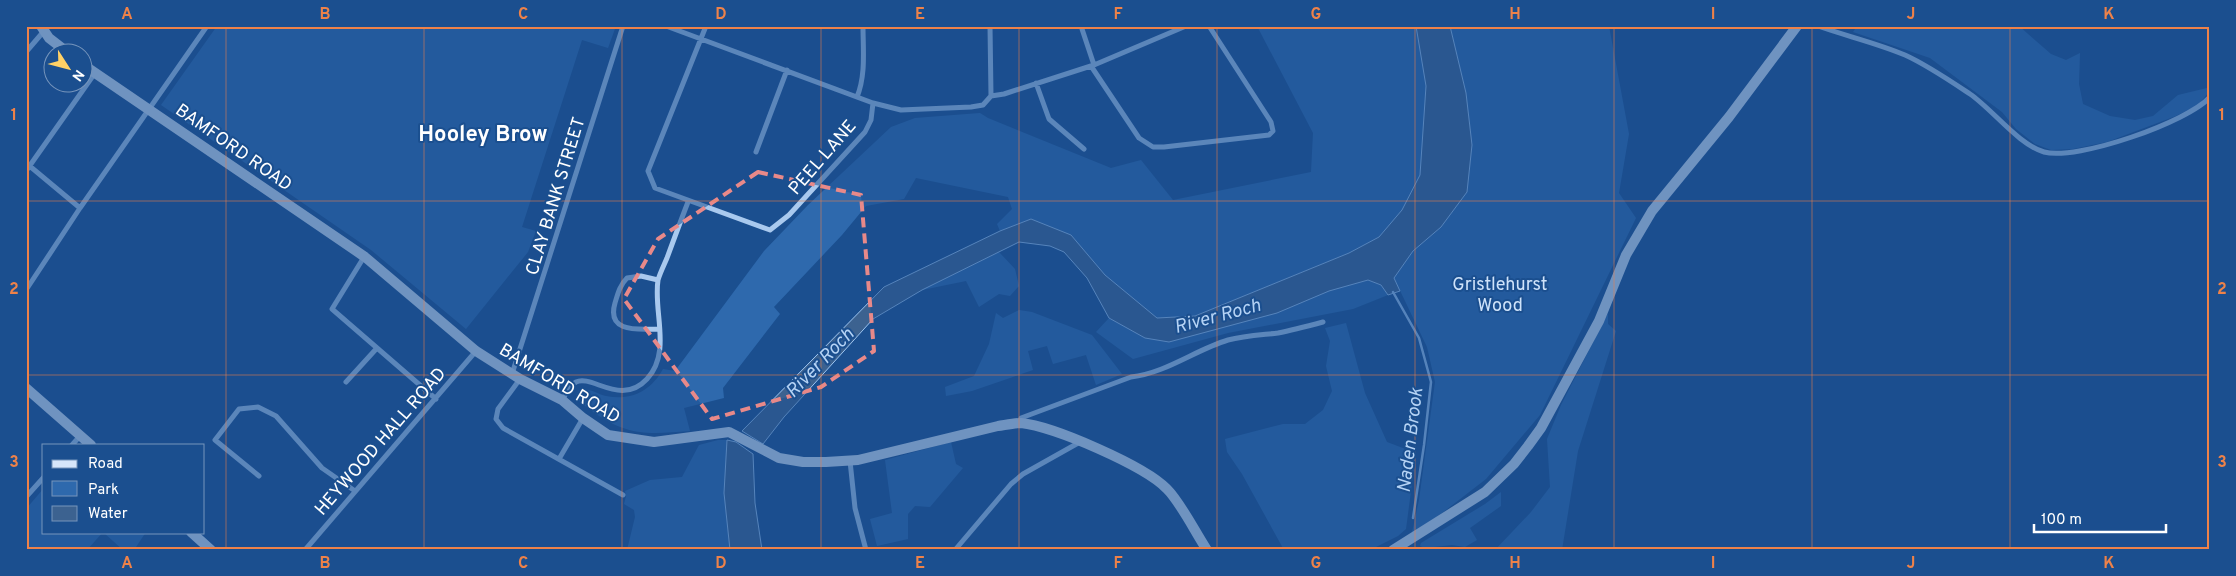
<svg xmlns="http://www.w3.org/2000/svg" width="2236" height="576" font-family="Overpass,sans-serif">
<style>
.green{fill:#2e69ad}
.water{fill:#3c6290;stroke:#9cc4f0}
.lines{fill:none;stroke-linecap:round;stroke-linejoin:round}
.stream{stroke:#9cc4f0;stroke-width:2.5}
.street{stroke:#a9c9ee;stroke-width:5}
.secondary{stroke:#d6e6fa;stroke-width:10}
.marked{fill:none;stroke:#e88989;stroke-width:4;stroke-dasharray:10 6;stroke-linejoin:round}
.grid{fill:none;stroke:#ee8249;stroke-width:1;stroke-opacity:0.55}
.labels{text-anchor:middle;stroke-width:4;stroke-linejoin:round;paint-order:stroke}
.street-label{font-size:18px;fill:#fff;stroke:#1b4f8f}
.park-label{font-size:18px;fill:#cfe3fa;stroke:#1b4f8f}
.water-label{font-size:19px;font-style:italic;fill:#b5d3f5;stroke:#1b4f8f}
.district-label{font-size:22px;font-weight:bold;fill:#fff;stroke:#1b4f8f}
.neatline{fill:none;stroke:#ee8249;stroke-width:2}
.grid-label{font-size:16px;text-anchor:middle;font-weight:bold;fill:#ee8249}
</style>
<rect width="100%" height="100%" fill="#1b4f8f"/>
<path class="green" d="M217,26H616L608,48L582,40L522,227L536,231L528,252L466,329L371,250L161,105Z
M1257,26H1416L1426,86L1420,175L1402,211L1379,237L1349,253L1195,316L1157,318L1105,275L1071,235L1031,219L1000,231L997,224L1012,209L1008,197L916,178L904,199L866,206L842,235L774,307L780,314L723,388L724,398L684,408L690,431C649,434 628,437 592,411C586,406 578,403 576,395L579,390C591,388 596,394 606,396C631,401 651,391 663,369L675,371L764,251L808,205L891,127L915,118L980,113L988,118L1111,168L1141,160L1173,200L1311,172L1313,133Z
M1450,26H1609L1629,134L1619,193L1636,218L1540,415L1486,479L1411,537L1419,500L1435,382L1427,347L1394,278L1413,251L1441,227L1467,192L1472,145L1466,93Z
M1857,26H2019L2051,54L2066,60L2080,53L2079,84L2083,104L2110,116L2135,120L2153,116L2178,95L2207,88H2210V91L2198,105L2176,116L2107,142L2073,149L2051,150L2035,144L2016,129L2002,112L1930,58L1853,32Z
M999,252L1015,269L1019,286L1010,296L999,294L979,307L966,281L922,290Z
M1368,280L1381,285L1388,295L1353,309L1228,333L1133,359L1096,332L1109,318L1145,338Z
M1019,310L1032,312L1092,335L1122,374L1096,385L1086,355L1053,364L1047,346L1028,351L1033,370L972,391L946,396L945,387L974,376L989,344L996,313L1003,318Z
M1608,313V324L1616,331L1578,451L1562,550H1495L1531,512L1550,487L1547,439L1561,405Z
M1346,323L1365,393L1387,442L1416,453L1406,529L1398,536L1370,550H1284L1242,474L1227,452L1225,439L1283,424H1305L1323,410L1332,391L1326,366L1330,341L1325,328Z
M718,440H727L724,493L730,550H627L635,517L634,510L624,504L626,496L625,491L650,480L682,477L699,445Z
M951,442L956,464L963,468L930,507L915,506L908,514V539L877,546L870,519L892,513L885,460Z
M44,488V532H103L87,550H26V509Z
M1501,492V506L1470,528L1477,540L1465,547L1452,545L1425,548L1420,546L1421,543L1485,504Z
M103,532H146L134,550H123Z"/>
<path class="water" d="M1416,26H1450L1466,93L1472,145L1467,192L1441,227L1413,251L1394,278L1400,291L1388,295L1381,285L1368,280L1329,291L1277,313L1169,342L1145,338L1109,318L1087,278L1064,252L1050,246L1019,242L922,290L873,319L784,417L763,444L742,431L884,287L1000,231L1031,219L1071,235L1105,275L1157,318L1195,316L1349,253L1379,237L1402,210L1420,175L1426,86Z
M727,440L736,442L753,454L755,503L762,550H730L724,493Z"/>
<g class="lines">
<path class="stream" d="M1393,292L1419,338L1431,382L1424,445L1413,518"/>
<path class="street" d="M666,26L873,103
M706,26L648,171L655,188L770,230L789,215L865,132L871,120L873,103L901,110L971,107L983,105L991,96L990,26
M1081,26L1094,65
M1818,26C1846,36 1877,43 1905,55C1927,65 1949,80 1970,94C1992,109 2019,145 2044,152C2077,161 2188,122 2210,97
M26,52L44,31
M1091,66L1139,138L1153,147H1164L1269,135L1273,131L1271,122L1209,26
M1036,83L1049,119L1084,149
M991,96L1004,94L1094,65L1186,26
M857,97C866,75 863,50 863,26
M756,152L787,70
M26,163L80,208
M26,171L95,73
M364,257L332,309L436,399
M658,280L641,276L627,278C620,285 618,293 615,303C606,334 640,329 659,329
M26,290L80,208L207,26
M512,374L623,26
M520,379L498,409L496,419L503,428L623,495
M346,382L377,348
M562,400C566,394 569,386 576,382C592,374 621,407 647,379C672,352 653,312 658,280C660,273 664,265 667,258C674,239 681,220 688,202
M1020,423L1021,418L1131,377C1166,373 1195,350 1228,340C1244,336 1261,335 1278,333C1293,330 1308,326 1323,322
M72,445L80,436
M559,459L583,418
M850,461L855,508L866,550
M259,476L215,440L239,409L258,407L276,416L322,468L355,491
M26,497L44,477
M305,550L476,351
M955,550L1011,484L1023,474L1080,442"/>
<path class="secondary" d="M41,26L49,38L67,52
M82,64L365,257L476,351L520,379L562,400L583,418L608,435L654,442L729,432L779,458L803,462H826L858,460L998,426C1005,425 1014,423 1021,423C1053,426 1145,466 1167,489C1181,503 1195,532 1207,550
M26,388L91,445
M191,532L211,550
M1393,550L1485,492L1514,464L1528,446L1541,428L1599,321L1626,255L1652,211L1729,117L1797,26"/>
</g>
<path d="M0 0H2236V576H0ZM758,172L861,195L874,351L821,387L712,419L624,299L658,239Z" fill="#1b4f8f" fill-opacity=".55" fill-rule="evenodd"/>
<path class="marked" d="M758,172L861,195L874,351L821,387L712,419L624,299L658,239Z"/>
<path class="grid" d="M226,26V550M424,26V550M622,26V550M821,26V550M1019,26V550M1217,26V550M1415,26V550M1614,26V550M1812,26V550M2010,26V550M26,201H2210M26,375H2210"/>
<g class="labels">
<g class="street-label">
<text transform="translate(234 147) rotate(35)" y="6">BAMFORD ROAD</text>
<text transform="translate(822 157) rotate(-49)" y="6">PEEL LANE</text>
<text transform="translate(555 196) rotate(-73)" y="6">CLAY BANK STREET</text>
<text transform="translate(560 383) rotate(31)" y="6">BAMFORD ROAD</text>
<text transform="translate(380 441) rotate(-49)" y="6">HEYWOOD HALL ROAD</text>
</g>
<g class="park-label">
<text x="1500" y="290">Gristlehurst<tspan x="1500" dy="21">Wood</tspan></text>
</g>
<g class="water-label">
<text transform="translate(1217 315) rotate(-15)" y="7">River Roch</text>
<text transform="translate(819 362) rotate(-46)" y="7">River Roch</text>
<text transform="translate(1409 440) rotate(-83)" y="7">Naden Brook</text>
</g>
<g class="district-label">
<text x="483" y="141">Hooley Brow</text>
</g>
</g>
<rect width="2236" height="576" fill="none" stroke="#1b4f8f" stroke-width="55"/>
<rect x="42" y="444" width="162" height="90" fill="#1b4f8f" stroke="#7695bc"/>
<rect x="52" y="460" width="25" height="8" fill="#d6e6fa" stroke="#7695bc"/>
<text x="88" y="468" font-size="15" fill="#ffffff">Road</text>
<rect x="52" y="481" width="25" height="15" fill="#2e69ad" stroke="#7695bc"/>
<text x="88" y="494" font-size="15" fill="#ffffff">Park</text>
<rect x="52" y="506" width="25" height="15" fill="#3c6290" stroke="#7695bc"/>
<text x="88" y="518" font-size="15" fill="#ffffff">Water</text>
<g transform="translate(68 68) rotate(126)"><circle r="24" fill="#1b4f8f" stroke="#7695bc"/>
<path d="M0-4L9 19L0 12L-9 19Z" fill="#ffd166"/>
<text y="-8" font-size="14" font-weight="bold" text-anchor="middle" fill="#ffffff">N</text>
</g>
<path d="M2034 524v8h132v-8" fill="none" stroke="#ffffff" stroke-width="2.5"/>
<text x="2041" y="524" font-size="15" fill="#ffffff" stroke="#1b4f8f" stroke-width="4" paint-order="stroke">100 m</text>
<rect x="28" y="28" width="2180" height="520" class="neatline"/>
<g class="grid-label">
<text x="127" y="19">A</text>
<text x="325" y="19">B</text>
<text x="523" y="19">C</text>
<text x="721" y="19">D</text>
<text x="920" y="19">E</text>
<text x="1118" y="19">F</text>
<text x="1316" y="19">G</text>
<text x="1515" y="19">H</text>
<text x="1713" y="19">I</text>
<text x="1911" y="19">J</text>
<text x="2109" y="19">K</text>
<text x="14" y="120">1</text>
<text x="2222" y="120">1</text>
<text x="14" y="294">2</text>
<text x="2222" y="294">2</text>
<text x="14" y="467">3</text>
<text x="2222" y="467">3</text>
<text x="127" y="568">A</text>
<text x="325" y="568">B</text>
<text x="523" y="568">C</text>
<text x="721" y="568">D</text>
<text x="920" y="568">E</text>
<text x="1118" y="568">F</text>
<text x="1316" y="568">G</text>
<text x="1515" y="568">H</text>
<text x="1713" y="568">I</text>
<text x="1911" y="568">J</text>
<text x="2109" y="568">K</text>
</g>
</svg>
